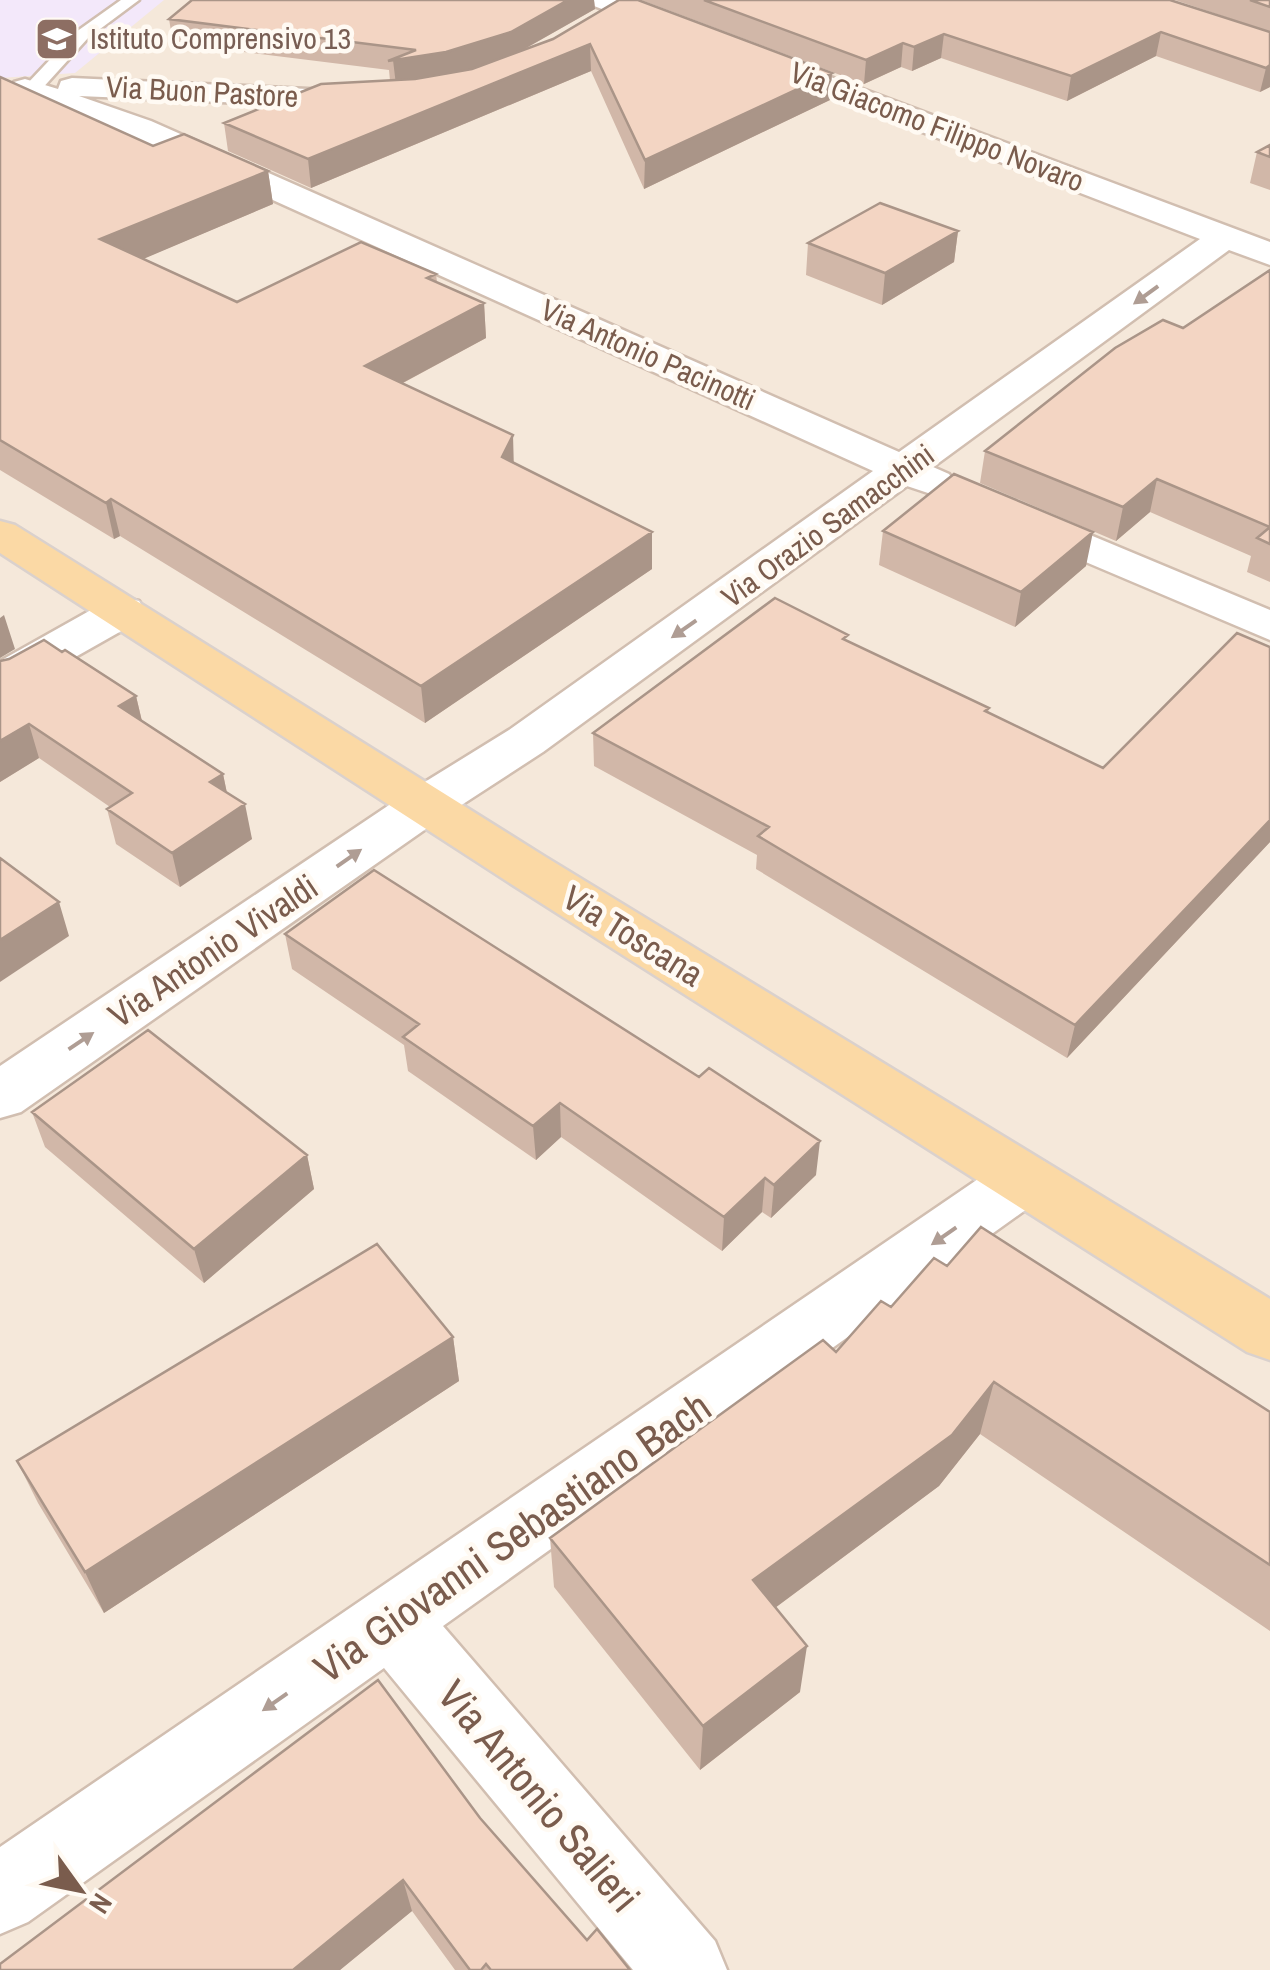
<svg xmlns="http://www.w3.org/2000/svg" width="1270" height="1970" font-family="'Archivo Narrow',sans-serif">
<style>
.residential{fill:#f5e8da}
.education{fill:#f3e8fa}
.lines{fill:none;stroke-linecap:round;stroke-linejoin:round}
.lane-casing{stroke:#d1beb0;stroke-width:5}
.street-casing{stroke:#d1beb0;stroke-width:5}
.primary-casing{stroke:#dad1cd;stroke-width:5}
.lane{fill:#fff;fill-rule:evenodd}
.street{fill:#fff;fill-rule:evenodd}
.primary{fill:#fbd9a5;fill-rule:evenodd}
.wall{fill:#d1b7a8}
.shaded-wall{fill:#aa9588}
.building{fill:#f3d5c3;stroke:#aa9588;stroke-width:2.5}
.oneway{fill:#af9d94}
.labels{text-anchor:middle;stroke-width:9;stroke-linejoin:round;paint-order:stroke}
.far-education-label{font-size:30px;fill:#785e54;stroke:#fffaf3;text-anchor:start}
.far-street-label{font-size:30px;fill:#7a5c4d;stroke:#fffaf3}
.street-label{font-size:35px;fill:#7a5c4d;stroke:#fffaf3}
.near-street-label{font-size:42px;fill:#7a5c4d;stroke:#fffaf3}
</style>
<rect width="100%" height="100%" fill="#fdf6ec"/>
<path class="residential" d="M0,0H1270V1970H0Z"/>
<path class="education" d="M0,0H164L75,73L0,78Z"/>
<g class="lines">
<defs>
<path id="lane" d="M121,0H139L88,38L39,92H27V84L76,32Z"/>
<path id="street" d="M590,0H630L693,24L697,30L693,36H673L594,6Z
M759,50L1270,242V265L1229,250L933,467L949,474L955,483L949,492L934,495L907,486L543,752L443,817L21,1112L0,1118V1066L407,793L509,730L873,471L129,135L14,94L10,88L14,82L25,79L58,89L61,81L72,78L372,92L376,99L372,106L361,108L79,96L151,121L899,452L1200,239L748,65L744,59L748,53Z
M1023,507L1270,610V640L1008,529L1002,520L1008,511Z
M123,598L139,601L145,611L139,621L17,690L0,694V661L107,601Z
M1024,1155L1045,1162L1054,1179L1045,1196L443,1626L715,1941L727,1970H633L384,1668L28,1922L0,1934V1847L1003,1162Z"/>
<path id="primary" d="M0,521L15,525L544,856L1270,1299V1360L1247,1352L508,882L0,553Z"/>
</defs>
<use href="#lane" class="lane-casing"/>
<use href="#street" class="street-casing"/>
<use href="#primary" class="primary-casing"/>
<use href="#lane" class="lane"/>
<use href="#street" class="street"/>
<use href="#primary" class="primary"/>
</g>
<path class="wall" d="M192,0H594L595,9L521,51L553,39L832,73L830,100L644,189L591,71L311,188L228,151L224,123L390,81L389,70L173,43L169,19Z
M641,0H1170L1270,32V87L1260,92L1156,56L1067,101L941,58L912,71L901,67L864,84Z
M1175,0H1270V32Z
M0,77L153,146L268,171L273,204L142,259L237,302L436,274L437,282L484,303L486,338L403,383L514,463L652,532V569L425,723L120,536L114,539L0,470Z
M1270,145V190L1250,183L1257,152Z
M958,231L954,262L882,305L806,275L808,243Z
M1270,270V582L1247,572L1251,556L1150,512L1116,541L980,483L985,451L1183,328Z
M883,531L1086,566L1015,627L879,565Z
M848,641L989,708L988,712L1103,768L1270,647V842L1067,1058L756,869L757,855L594,766L593,733Z
M0,661L136,696L142,721L223,774L227,793L252,839L180,887L116,844L107,809L110,807L39,758L0,782Z
M285,934L816,1175L771,1218L762,1212L722,1251L561,1137L536,1160L408,1071L404,1045L292,969Z
M32,1112L307,1155L314,1189L204,1283L45,1147Z
M947,1266L1270,1412V1631L980,1434L939,1486L775,1608L800,1692L700,1770L554,1587L550,1538L836,1352L891,1307Z
M453,1337L459,1381L104,1613L38,1503L17,1461Z
M480,1818L587,1940L630,1970H455L412,1911L340,1970H0Z"/>
<path class="shaded-wall" d="M568,0H594L595,9L512,56L448,76L396,85L393,60Z
M1161,32L1156,56L1067,101L1071,76Z
M944,34L941,58L912,71L914,47Z
M903,43L901,67L864,84L866,60Z
M590,44L591,71L311,188L308,159Z
M1270,65V87L1260,92L1266,68Z
M832,73L830,100L644,189L645,160Z
M268,171L273,204L108,274L100,239Z
M958,231L954,262L882,305L885,273Z
M484,303L486,338L369,401L365,366Z
M513,435L514,471L502,457Z
M1157,479L1150,512L1116,541L1123,507Z
M111,499L120,536L114,539L106,503Z
M652,532V569L425,723L421,686Z
M1093,532L1086,566L1015,627L1021,592Z
M4,615L15,649L0,658V618Z
M136,696L144,730L119,706Z
M29,724L39,758L0,782V741Z
M223,774L230,808L210,782Z
M245,804L252,839L180,887L172,853Z
M1270,820V842L1067,1058L1075,1025Z
M59,902L69,936L0,982V940Z
M560,1103L561,1137L536,1160L533,1126Z
M820,1141L816,1175L771,1218L774,1185Z
M307,1155L314,1189L204,1283L194,1249Z
M765,1178L762,1212L722,1251L724,1217Z
M453,1337L459,1381L104,1613L85,1572Z
M994,1382L980,1434L939,1486L748,1628L753,1580Z
M807,1646L800,1692L700,1770L703,1726Z
M403,1880L412,1911L340,1970H293Z"/>
<path class="building" d="M192,0H568L511,32L446,52L388,61L416,50L169,19Z
M619,0H638L832,73L645,160L590,44L308,159L224,123L321,84L415,79L472,69L553,39Z
M704,0H1170L1270,32V65L1266,68L1161,32L1071,76L944,34L914,47L903,43L866,60Z
M1250,0H1270V7Z
M0,77L153,146L184,134L268,171L100,239L237,302L361,242L436,274L427,278L484,303L365,366L513,435L502,457L652,532L421,686L111,499L106,503L0,440Z
M1270,145V157L1257,152Z
M880,203L958,231L885,273L808,243Z
M1270,270V544L1257,538L1270,527L1157,479L1123,507L985,451L1115,348L1163,320L1183,328Z
M954,474L1093,532L1021,592L883,531Z
M775,598L848,635L843,639L989,708L985,711L1103,768L1237,633L1270,647V820L1075,1025L758,836L769,827L593,733Z
M44,640L62,652L65,650L136,696L119,706L223,774L210,782L245,804L172,853L107,809L132,793L29,724L0,741V661L9,659Z
M0,858L59,902L0,940Z
M374,870L699,1077L709,1068L820,1141L774,1185L765,1178L724,1217L560,1103L533,1126L403,1037L419,1024L285,934Z
M148,1030L307,1155L194,1249L32,1112Z
M981,1227L1270,1412V1565L994,1382L952,1435L753,1580L807,1646L703,1726L550,1538L823,1340L836,1352L881,1301L891,1307L934,1258L947,1266Z
M377,1244L453,1337L85,1572L17,1461Z
M378,1680L480,1818L587,1940L597,1929L630,1970H491L486,1964L481,1970H470L403,1880L293,1970H0V1964Z"/>
<defs><path id="oneway-solid" d="M-6-.8H1V-3.2L6.5 0L1 3.2V.8H-6Z" transform="scale(2.5)"/></defs>
<g class="oneway">
<use href="#oneway-solid" transform="translate(1146 295) rotate(144)"/>
<use href="#oneway-solid" transform="translate(684 629) rotate(145)"/>
<use href="#oneway-solid" transform="translate(349 858) rotate(-35)"/>
<use href="#oneway-solid" transform="translate(81 1041) rotate(-34)"/>
<use href="#oneway-solid" transform="translate(944 1236) rotate(145)"/>
<use href="#oneway-solid" transform="translate(275 1702) rotate(145)"/>
</g>
<defs>
<symbol id="school-square" viewBox="-11 -11 22 22"><rect x="-9" y="-9" width="18" height="18" rx="4" fill="#8d6e63" stroke="#fffaf3"/><path d="M0-5L7-2L0 1L-7-2ZM-4 1L0 2.5L4 1V4Q0 6-4 4Z" fill="#fff"/></symbol>
</defs>
<g fill-rule="evenodd">
<use href="#school-square" x="32" y="14" width="50" height="50"/>
</g>
<g class="labels">
<g class="far-education-label">
<text x="90" y="49">Istituto Comprensivo 13</text>
</g>
<g class="far-street-label">
<text transform="translate(202 92) rotate(3)" y="10">Via Buon Pastore</text>
<text transform="translate(937 127) rotate(21)" y="10">Via Giacomo Filippo Novaro</text>
<text transform="translate(648 355) rotate(24)" y="10">Via Antonio Pacinotti</text>
<text transform="translate(828 526) rotate(-36)" y="10">Via Orazio Samacchini</text>
</g>
<g class="street-label">
<text transform="translate(633 936) rotate(32)" y="12">Via Toscana</text>
<text transform="translate(213 951) rotate(-34)" y="12">Via Antonio Vivaldi</text>
</g>
<g class="near-street-label">
<text transform="translate(512 1537) rotate(-35)" y="15">Via Giovanni Sebastiano Bach</text>
<text transform="translate(539 1796) rotate(50)" y="15">Via Antonio Salieri</text>
</g>
</g>
<g transform="translate(80 1890) rotate(123)" stroke="#fffaf3" stroke-width="8" paint-order="stroke">
<path d="M0-8L18 38L0 25L-18 38Z" fill="#7a5c4d"/>
<text y="-15" font-size="28" font-weight="bold" text-anchor="middle" fill="#7a5c4d">N</text>
</g>
</svg>
